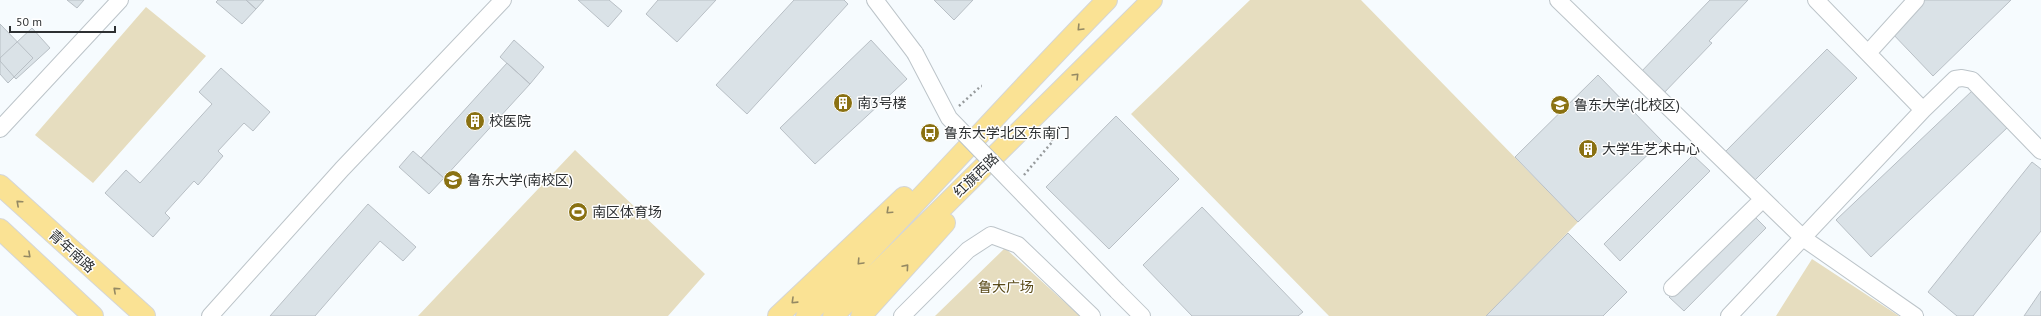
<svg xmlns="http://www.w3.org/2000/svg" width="2041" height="316" font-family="'PT Sans','Noto Sans SC',sans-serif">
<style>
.green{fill:#e6ddbf}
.building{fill:#dae2e7;stroke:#b8bfc5}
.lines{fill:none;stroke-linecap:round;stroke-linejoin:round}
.minor-casing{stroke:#bcc4c9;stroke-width:18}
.major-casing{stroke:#d5d6d6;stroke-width:22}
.path{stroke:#969a9c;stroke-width:2.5;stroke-dasharray:2 3;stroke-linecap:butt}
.minor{stroke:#fff;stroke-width:16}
.major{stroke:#fae294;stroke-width:20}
.minor-bridge-casing{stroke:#bcc4c9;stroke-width:18;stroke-linecap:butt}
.minor-bridge{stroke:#fff;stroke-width:16}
.oneway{stroke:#948963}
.labels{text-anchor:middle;stroke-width:3;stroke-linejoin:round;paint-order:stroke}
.poi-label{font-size:14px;fill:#2d3032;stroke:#fff;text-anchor:start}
.street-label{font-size:14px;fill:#2d3032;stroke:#fff}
.park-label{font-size:14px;fill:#584917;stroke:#fff}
</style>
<rect width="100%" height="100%" fill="#f6fbfe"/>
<path class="green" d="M1250,0H1361L1578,222L1486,316H1329L1131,114Z
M146,7L206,56L93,183L35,135Z
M575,150L705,274L668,316H418Z
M1005,248L1080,316H935Z
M1812,259L1899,316H1776Z"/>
<path class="building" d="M67,0H84L77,8Z
M218,0H246L256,9L242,24L216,2Z
M246,0H264L256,9Z
M578,0H609L622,11L608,27Z
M658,0H716L677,42L646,14Z
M794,0H844L848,4L747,114L716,85Z
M934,0H973L954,20Z
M1710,0H1748L1709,41L1712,43L1661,96L1639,74Z
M1922,0H2011L1933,76L1890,31Z
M0,24L33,58L8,83L0,74Z
M32,28L50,48L16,79L0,61V58Z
M514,40L544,67L530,84L500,57Z
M871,40L907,79L815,164L780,128Z
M1827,49L1857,78L1753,182L1724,153Z
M507,63L530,84L444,178L421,158Z
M221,68L270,112L253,131L244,123L218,151L223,156L198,185L194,181L165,213L170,218L153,237L105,193L126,170L140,183L212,104L199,92Z
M1598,75L1662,141L1578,222L1515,157Z
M1973,90L2008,127L1871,257L1836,220Z
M1116,116L1179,179L1109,249L1046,187Z
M413,151L444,178L429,194L399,167Z
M1693,155L1710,171L1620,261L1604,244Z
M2032,162L2041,169V231L1973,316H1957L1928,292Z
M368,204L416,247L403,261L380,241L315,316H270Z
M1202,207L1303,312L1298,316H1192L1143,265Z
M1751,213L1766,228L1684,311L1669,297Z
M1568,233L1627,292L1603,316H1486Z
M2041,291V316H2024Z"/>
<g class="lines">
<defs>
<path id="minor" d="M875,0L915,53
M1558,0L1803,238L1915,316
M1868,53L1916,0
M1923,110L1955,79L1962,78L1972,80L2041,151
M0,129L120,0
M1672,288L1763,199
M1117,291L1142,316
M210,316L342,169L503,0
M902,316L968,250L991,235L1018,245L1092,316
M1729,316L1923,110L1816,0"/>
<path id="major" d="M0,185L145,316
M0,229L93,316
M778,316L904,197
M806,316C909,214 1005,104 1107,0
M833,316L1152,0
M861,316L945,223"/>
</defs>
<use href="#minor" class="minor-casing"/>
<use href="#major" class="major-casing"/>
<path class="path" d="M959,106L981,86H982
M1024,175L1053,141L1044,131"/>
<use href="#minor" class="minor"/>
<use href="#major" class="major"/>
<defs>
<path id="minor-bridge" d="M915,53L949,118L1117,291"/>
</defs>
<use href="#minor-bridge" class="minor-bridge-casing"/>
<use href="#minor-bridge" class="minor-bridge"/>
</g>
<defs><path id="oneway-chevron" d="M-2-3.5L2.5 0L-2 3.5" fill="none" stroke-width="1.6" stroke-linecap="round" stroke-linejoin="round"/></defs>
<g class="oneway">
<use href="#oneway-chevron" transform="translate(1080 28) rotate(134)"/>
<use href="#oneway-chevron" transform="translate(1076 76) rotate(-45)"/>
<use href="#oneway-chevron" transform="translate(19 203) rotate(-138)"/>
<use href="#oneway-chevron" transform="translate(889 211) rotate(137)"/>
<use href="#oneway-chevron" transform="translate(28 255) rotate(43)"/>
<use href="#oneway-chevron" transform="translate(860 262) rotate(133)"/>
<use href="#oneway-chevron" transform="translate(906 267) rotate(-49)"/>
<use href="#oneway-chevron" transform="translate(116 290) rotate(-138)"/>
<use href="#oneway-chevron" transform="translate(794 301) rotate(136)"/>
</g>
<defs>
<symbol id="building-disc" viewBox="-11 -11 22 22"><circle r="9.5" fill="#8a7112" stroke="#fff"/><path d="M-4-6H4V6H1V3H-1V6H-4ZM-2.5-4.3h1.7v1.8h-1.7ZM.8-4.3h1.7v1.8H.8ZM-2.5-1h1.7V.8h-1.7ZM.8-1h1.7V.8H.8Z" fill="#fff"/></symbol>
<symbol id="university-disc" viewBox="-11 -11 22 22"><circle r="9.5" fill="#8a7112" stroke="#fff"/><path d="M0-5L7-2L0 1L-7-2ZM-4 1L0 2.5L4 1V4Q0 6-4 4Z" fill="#fff"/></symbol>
<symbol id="bus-disc" viewBox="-11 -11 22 22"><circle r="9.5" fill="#8a7112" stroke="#fff"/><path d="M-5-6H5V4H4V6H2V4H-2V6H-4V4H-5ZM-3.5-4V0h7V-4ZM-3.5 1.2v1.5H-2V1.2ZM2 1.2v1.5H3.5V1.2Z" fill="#fff"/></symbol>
<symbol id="stadium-disc" viewBox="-11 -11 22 22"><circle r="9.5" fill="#8a7112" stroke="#fff"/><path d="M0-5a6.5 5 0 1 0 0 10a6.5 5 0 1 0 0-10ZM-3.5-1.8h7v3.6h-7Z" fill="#fff"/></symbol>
</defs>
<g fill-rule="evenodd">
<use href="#building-disc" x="832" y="92" width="22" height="22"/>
<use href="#university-disc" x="1549" y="94" width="22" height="22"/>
<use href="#building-disc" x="464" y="110" width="22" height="22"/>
<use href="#bus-disc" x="919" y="122" width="22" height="22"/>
<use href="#building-disc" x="1577" y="138" width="22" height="22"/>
<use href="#university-disc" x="442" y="169" width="22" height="22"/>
<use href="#stadium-disc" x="567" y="201" width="22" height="22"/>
</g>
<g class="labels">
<g class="poi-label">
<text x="857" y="108">南3号楼</text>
<text x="1574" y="110">鲁东大学(北校区)</text>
<text x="489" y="126">校医院</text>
<text x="944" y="138">鲁东大学北区东南门</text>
<text x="1602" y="154">大学生艺术中心</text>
<text x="467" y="185">鲁东大学(南校区)</text>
<text x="592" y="217">南区体育场</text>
</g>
<g class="street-label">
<text transform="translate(976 175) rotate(-44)" y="5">红旗西路</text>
<text transform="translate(72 251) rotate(42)" y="5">青年南路</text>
</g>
<g class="park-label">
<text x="1006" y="292">鲁大广场</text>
</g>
</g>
<path d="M10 26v6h105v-6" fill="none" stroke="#2d3032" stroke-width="2"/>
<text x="16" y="26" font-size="12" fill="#2d3032" stroke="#ffffff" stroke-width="3" paint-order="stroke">50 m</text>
</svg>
